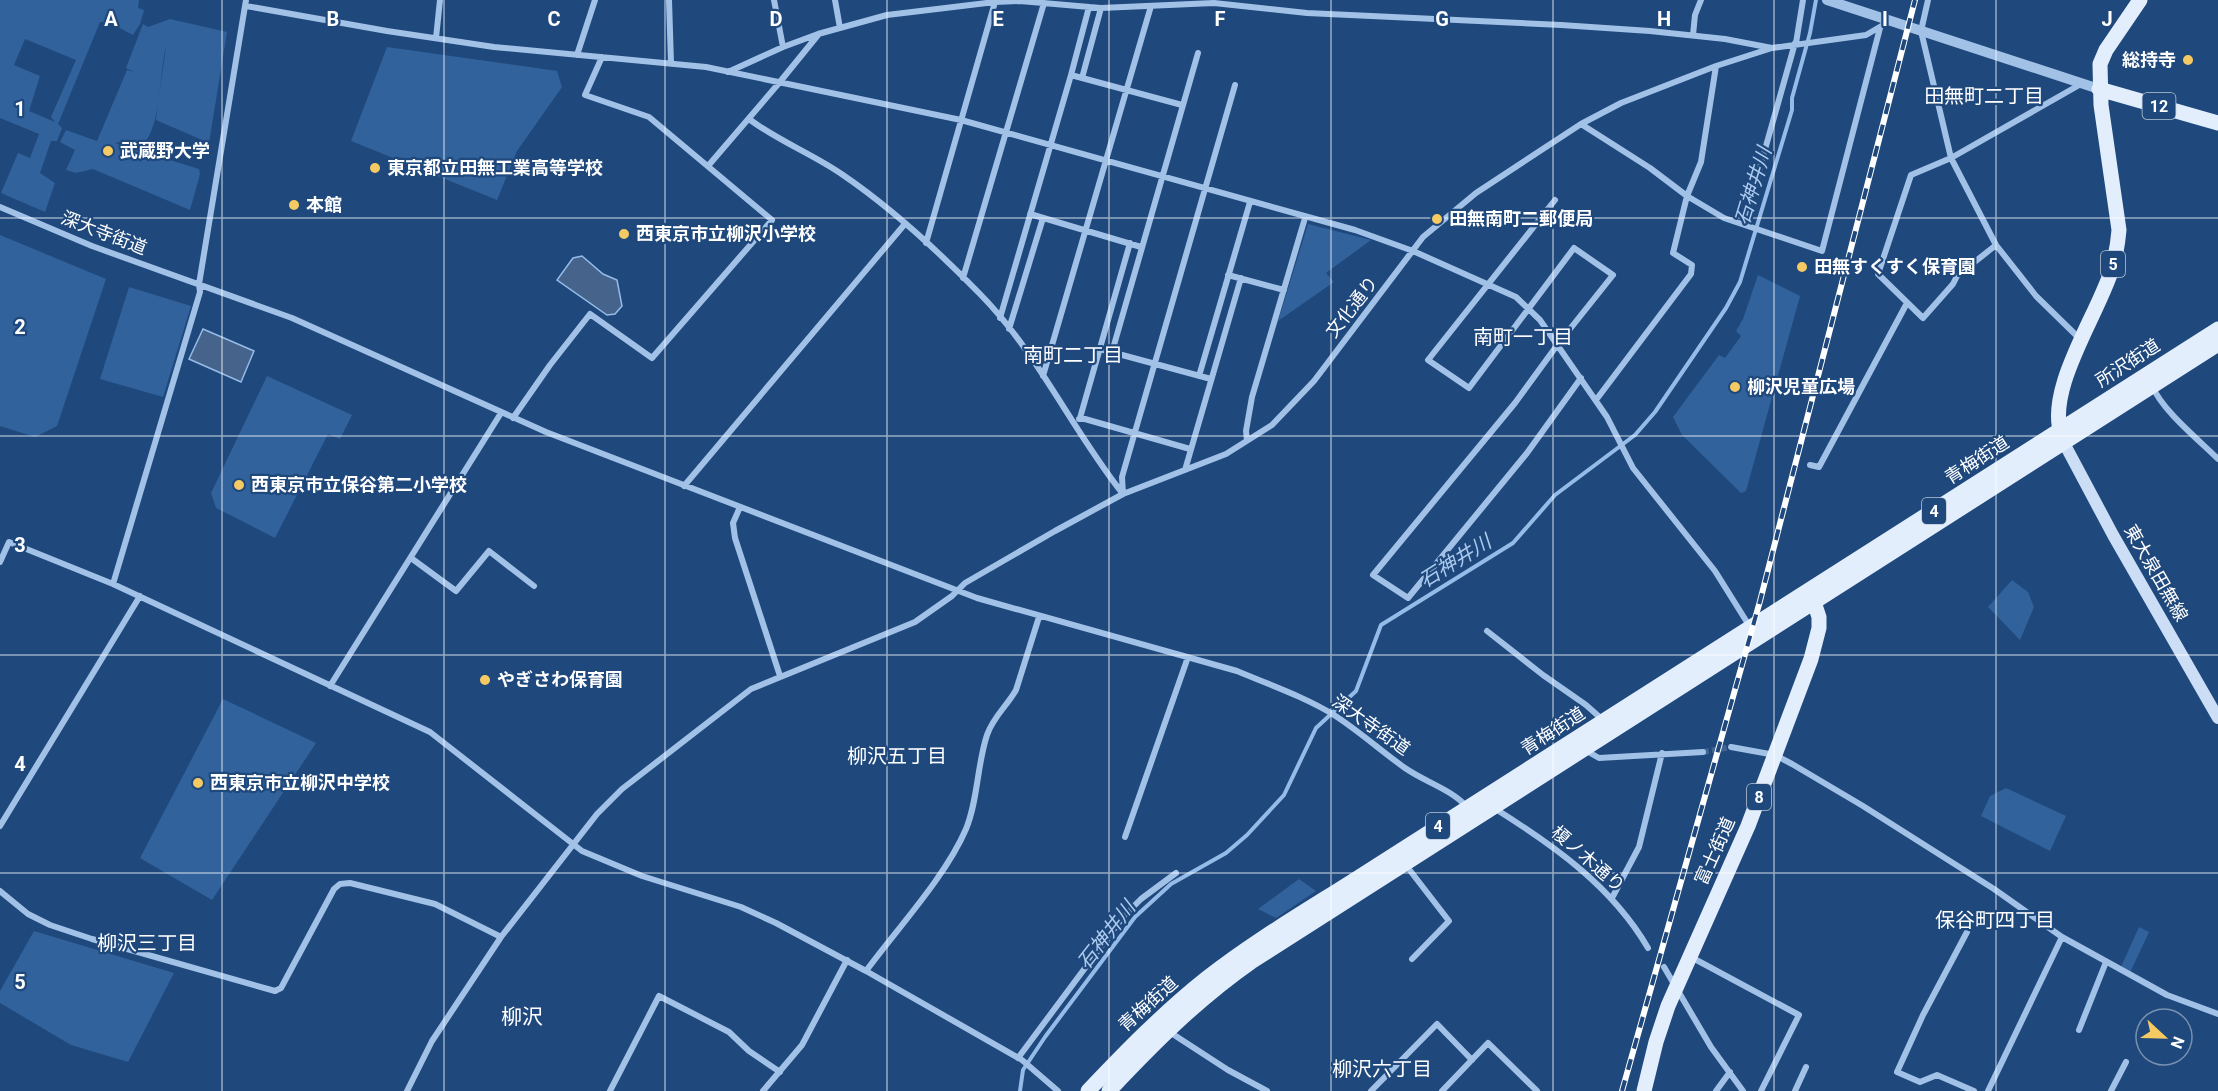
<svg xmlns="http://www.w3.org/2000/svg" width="2218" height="1091" font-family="Roboto,'Noto Sans JP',sans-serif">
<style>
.green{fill:#32629b;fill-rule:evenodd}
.water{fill:#46648b;stroke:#95bce8;stroke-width:1.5}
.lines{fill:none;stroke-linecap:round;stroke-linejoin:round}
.stream{stroke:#95bce8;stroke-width:4}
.minor-tunnel{stroke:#416390;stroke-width:6;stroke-dasharray:6 3;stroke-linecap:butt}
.minor{stroke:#a2c1e7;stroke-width:6}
.tertiary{stroke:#a2c1e7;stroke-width:10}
.secondary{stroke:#ccdef6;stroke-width:12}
.primary{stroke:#e3eefd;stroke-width:15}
.rail-casing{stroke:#fff;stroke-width:6}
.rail{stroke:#1f487c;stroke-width:4;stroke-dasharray:11;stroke-linecap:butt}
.grid{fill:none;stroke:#fff;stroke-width:1.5;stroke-opacity:0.55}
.poi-dot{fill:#f5ca62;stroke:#1f487c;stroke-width:2}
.labels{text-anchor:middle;stroke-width:4.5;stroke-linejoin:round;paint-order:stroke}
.shield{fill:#1f487c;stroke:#bcc8d8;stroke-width:1.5}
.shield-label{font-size:16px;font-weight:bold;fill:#fff}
.poi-label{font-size:18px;font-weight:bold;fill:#fff;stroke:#1f487c;text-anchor:start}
.street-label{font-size:18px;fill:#fff;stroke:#1f487c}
.neighbourhood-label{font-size:20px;fill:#fff;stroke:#1f487c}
.water-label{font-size:20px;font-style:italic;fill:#adcbef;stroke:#1f487c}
.quarter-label{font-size:21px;fill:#fff;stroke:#1f487c}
.grid-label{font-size:20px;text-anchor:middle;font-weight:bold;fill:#fff;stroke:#1f487c;stroke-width:4.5;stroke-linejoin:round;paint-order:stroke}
</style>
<rect width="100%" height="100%" fill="#1f487c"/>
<path class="green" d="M0,0H139L138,8L144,10L140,24L133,35L108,22H100L58,124L62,128L57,141H51L40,173L55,183L45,212L1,193L18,153L30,158L39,134L0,118ZM25,39L76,60L51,117L55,122L29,111L40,76L14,65Z
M170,19L227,32L209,143L156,120L166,46C159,74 162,123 143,145L127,140L115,143L199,169L200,174L190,210L93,169L76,173L66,170L75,150L60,142L66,130L97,141L127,70L134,72L126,68L143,24L148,27Z
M387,47L557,71L562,87L517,151L497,200L351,141Z
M1308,224L1371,240L1326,273L1334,282L1278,321Z
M0,235L106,279L57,426L35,437L0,426Z
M1758,275L1800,296L1746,491L1741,493L1682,435L1673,417L1719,355L1725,358L1741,336L1736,331L1743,319Z
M129,287L191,306L163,397L100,379Z
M267,376L352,415L340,439L328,434L275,538L216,508L211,493Z
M2012,580L2028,592L2034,607L2020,640L1988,607Z
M223,699L316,743L212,900L140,858Z
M2006,788L2066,816L2050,851L1981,816L1990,796Z
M1299,879L1316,891L1276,918L1258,909Z
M2139,927L2149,932L2130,973L2120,969Z
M34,931L174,973L128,1062L71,1045L0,1003V991Z"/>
<path class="water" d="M582,256L603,274L617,280L622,306L615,314L607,315L557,280L573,258Z
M203,329L254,351L241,382L189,359Z"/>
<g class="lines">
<path class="stream" d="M1020,1091L1023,1070L1045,1037L1135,917L1171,884L1226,853L1247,835L1284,795L1316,728L1356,691L1381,625L1513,543L1555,495L1635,435L1655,412L1726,308L1740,282L1792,110V98L1810,33L1816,0"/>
<path class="minor-tunnel" d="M1703,752L1731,747"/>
<path class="minor" d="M669,0L671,63
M774,0L783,47
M835,0L840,28
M1928,0L1921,31L1951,158L1996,245L2036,296L2081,340
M246,6L387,31L494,47L706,67L961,120L1355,230L1413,251L1516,297L1540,320L1607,417L1633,468L1715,571L1750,627
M1693,35L1695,15L1701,0
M436,38L440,0
M1796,43L1803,0
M577,55L595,0
M728,72L783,47L818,34L887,15L995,2L1020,1L1101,8L1214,3L1307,13L1561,25L1650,31L1725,39L1772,48L1866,35L1890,21
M1071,75L1089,7
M1082,78L1101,8
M749,119C778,141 813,154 843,175C890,207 940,253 980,294C1038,353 1072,430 1123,494
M1581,124L1650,168L1687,196L1724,218L1822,251L1880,28
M708,166L779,83L818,35
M1555,200L1428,360L1469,388L1574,248L1613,275L1558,344L1515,403L1373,575L1408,598L1527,453L1581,378
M0,207L92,246L292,318L546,432L977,598L1237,671C1270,685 1305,697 1334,715C1359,731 1381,751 1405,768C1425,782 1451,789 1467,807
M1030,214L1141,247
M1744,224L1795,43
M926,243L995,2
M1996,245L1957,276L1953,284L1923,318L1878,274L1911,175L1951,158L2081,84
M1228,275L1284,290
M963,278L1044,3
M1000,318L1071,75L1182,105
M1009,329L1043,218
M1100,349L1211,379
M1112,352L1198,53
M1043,376L1151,6
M1199,376L1250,202
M2153,387C2161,409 2200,441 2218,459
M1596,400L1691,274L1692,265L1673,253L1687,196L1701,162L1716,66
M513,418L550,365L590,314L652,358L772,220L649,117L585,95L602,57
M1080,418L1130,243
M1079,419H1085L1190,449
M1247,440L1246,431L1252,397L1305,218
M1810,465L1819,467L1907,303
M1185,470L1241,278
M684,486L904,225
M1123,494L1122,477L1235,85
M740,507L733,523L735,538L780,676
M411,558L456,591L489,551L534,586
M0,562L9,542L113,584L430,732L582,851L642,876L741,907L776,923L866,971L1022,1060L1058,1091
M113,584L200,292L199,284L246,0
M1487,631L1543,675L1586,705L1604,721
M330,686L501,413
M1731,747L1775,755L1792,764L1863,806L1994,889L2062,937L2167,995L2218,1014
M1585,750L1599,758L1703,752
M1494,808C1553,845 1612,886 1648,948
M0,826L140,596
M1125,837L1188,657
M1405,864L1449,921L1412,959
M0,891L28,914L50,925L92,939L275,991L281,988L334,889L340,884L350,883L435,904L501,937
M1612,898L1639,847L1662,753
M1967,932L1923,1015L1897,1072L1920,1082L1937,1075L1974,1091
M1689,956L1799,1015L1761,1091
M1664,967L1711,1047L1743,1091
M866,971C897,929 946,876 966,829C978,800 977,765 987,735C993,717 1007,706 1016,690L1039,617
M2079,1030L2106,962
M1168,1031L1228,1070L1267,1091
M1018,1058L1123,917L1141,899L1176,873
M407,1091L432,1041L501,937L597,814L622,789L751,689L915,622L952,596L965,583L1055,531L1123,494L1226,454L1272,425L1314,381L1423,237L1476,193L1581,124L1621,103L1716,66L1772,48
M610,1091L659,996L729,1032L749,1051L780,1072
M763,1091L802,1045L847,960
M1371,1091L1437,1024L1472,1060
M1442,1091L1488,1043L1537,1091
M1716,1091L1730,1072
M1795,1091L1806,1067
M1988,1091L2062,937
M2111,1091L2126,1062"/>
<path class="tertiary" d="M1827,0L2099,89"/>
<path class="secondary" d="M2064,443L2113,535L2218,718"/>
<path class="primary" d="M2099,89L2218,123
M2062,437C2044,390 2099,314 2113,266C2116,254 2118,242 2119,230L2101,105L2100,64L2106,50L2140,0
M1088,1091C1126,1051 1164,1012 1207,978C1258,938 1316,905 1370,870L2218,329
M1109,1091C1153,1044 1198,999 1251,962L2218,344
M1644,1091L1656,1042L1668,1006L1748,826L1811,659L1819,628V617L1812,596"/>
<defs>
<path id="rail" d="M1622,1091L1760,601L1915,0"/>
</defs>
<use href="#rail" class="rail-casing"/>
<use href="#rail" class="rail"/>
</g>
<path class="grid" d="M222,0V1091M444,0V1091M665,0V1091M887,0V1091M1109,0V1091M1331,0V1091M1553,0V1091M1774,0V1091M1996,0V1091M0,218H2218M0,436H2218M0,655H2218M0,873H2218"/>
<g class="poi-dot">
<circle cx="2188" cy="60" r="6"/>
<circle cx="108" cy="151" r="6"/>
<circle cx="375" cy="168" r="6"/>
<circle cx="294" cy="205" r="6"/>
<circle cx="1437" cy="219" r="6"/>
<circle cx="624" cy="234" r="6"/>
<circle cx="1802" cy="267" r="6"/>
<circle cx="1735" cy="387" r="6"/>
<circle cx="239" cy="485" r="6"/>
<circle cx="485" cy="680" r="6"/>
<circle cx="198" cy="783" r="6"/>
</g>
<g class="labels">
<g class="shield">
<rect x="2142.5" y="93" width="33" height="26" rx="4.5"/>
<rect x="2101" y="251" width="24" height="26" rx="4.5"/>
<rect x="1922" y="498" width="24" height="26" rx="4.5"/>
<rect x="1747" y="784" width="24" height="26" rx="4.5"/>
<rect x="1426" y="813" width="24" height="26" rx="4.5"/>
</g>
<g class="shield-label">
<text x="2159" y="112">12</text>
<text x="2113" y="270">5</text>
<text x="1934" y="517">4</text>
<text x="1759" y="803">8</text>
<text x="1438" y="832">4</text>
</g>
<g class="poi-label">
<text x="2176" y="66" text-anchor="end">総持寺</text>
<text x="120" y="157">武蔵野大学</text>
<text x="387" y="174">東京都立田無工業高等学校</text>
<text x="306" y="211">本館</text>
<text x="1449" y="225">田無南町二郵便局</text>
<text x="636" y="240">西東京市立柳沢小学校</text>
<text x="1814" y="273">田無すくすく保育園</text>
<text x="1747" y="393">柳沢児童広場</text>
<text x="251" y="491">西東京市立保谷第二小学校</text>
<text x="497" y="686">やぎさわ保育園</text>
<text x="210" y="789">西東京市立柳沢中学校</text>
</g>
<g class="street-label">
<text transform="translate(104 233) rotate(21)" y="6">深大寺街道</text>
<text transform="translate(1352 307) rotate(-52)" y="6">文化通り</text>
<text transform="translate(2128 363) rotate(-33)" y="6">所沢街道</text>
<text transform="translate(1977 460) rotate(-33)" y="6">青梅街道</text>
<text transform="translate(2156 573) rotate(60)" y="6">東大泉田無線</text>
<text transform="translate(1371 725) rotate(35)" y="6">深大寺街道</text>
<text transform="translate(1553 731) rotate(-33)" y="6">青梅街道</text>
<text transform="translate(1715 851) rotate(-66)" y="6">富士街道</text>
<text transform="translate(1588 859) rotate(41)" y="6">榎ノ木通り</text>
<text transform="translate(1148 1004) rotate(-42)" y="6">青梅街道</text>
</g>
<g class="neighbourhood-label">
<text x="1984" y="103">田無町二丁目</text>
<text x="1523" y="344">南町一丁目</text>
<text x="1073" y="362">南町二丁目</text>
<text x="897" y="763">柳沢五丁目</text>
<text x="1995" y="927">保谷町四丁目</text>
<text x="147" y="950">柳沢三丁目</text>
<text x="1382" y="1076">柳沢六丁目</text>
</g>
<g class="water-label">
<text transform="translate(1753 186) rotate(-73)" y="7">石神井川</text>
<text transform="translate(1455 561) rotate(-32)" y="7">石神井川</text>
<text transform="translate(1106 935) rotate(-52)" y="7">石神井川</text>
</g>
<g class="quarter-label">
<text x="522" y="1024">柳沢</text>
</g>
</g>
<g class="grid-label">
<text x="111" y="26">A</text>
<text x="333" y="26">B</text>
<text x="554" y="26">C</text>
<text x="776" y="26">D</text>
<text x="998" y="26">E</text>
<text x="1220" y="26">F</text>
<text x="1442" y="26">G</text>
<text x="1664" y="26">H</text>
<text x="1885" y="26">I</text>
<text x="2107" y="26">J</text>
<text x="20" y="116">1</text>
<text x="20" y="334">2</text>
<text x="20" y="552">3</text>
<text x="20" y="771">4</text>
<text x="20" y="989">5</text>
</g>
<g transform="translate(2164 1037) rotate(112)"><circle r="28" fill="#1f487c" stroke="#7991b0" stroke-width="1.5"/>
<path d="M0-4.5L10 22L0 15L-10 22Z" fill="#f5ca62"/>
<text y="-9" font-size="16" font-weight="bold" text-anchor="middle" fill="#ffffff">N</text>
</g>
</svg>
